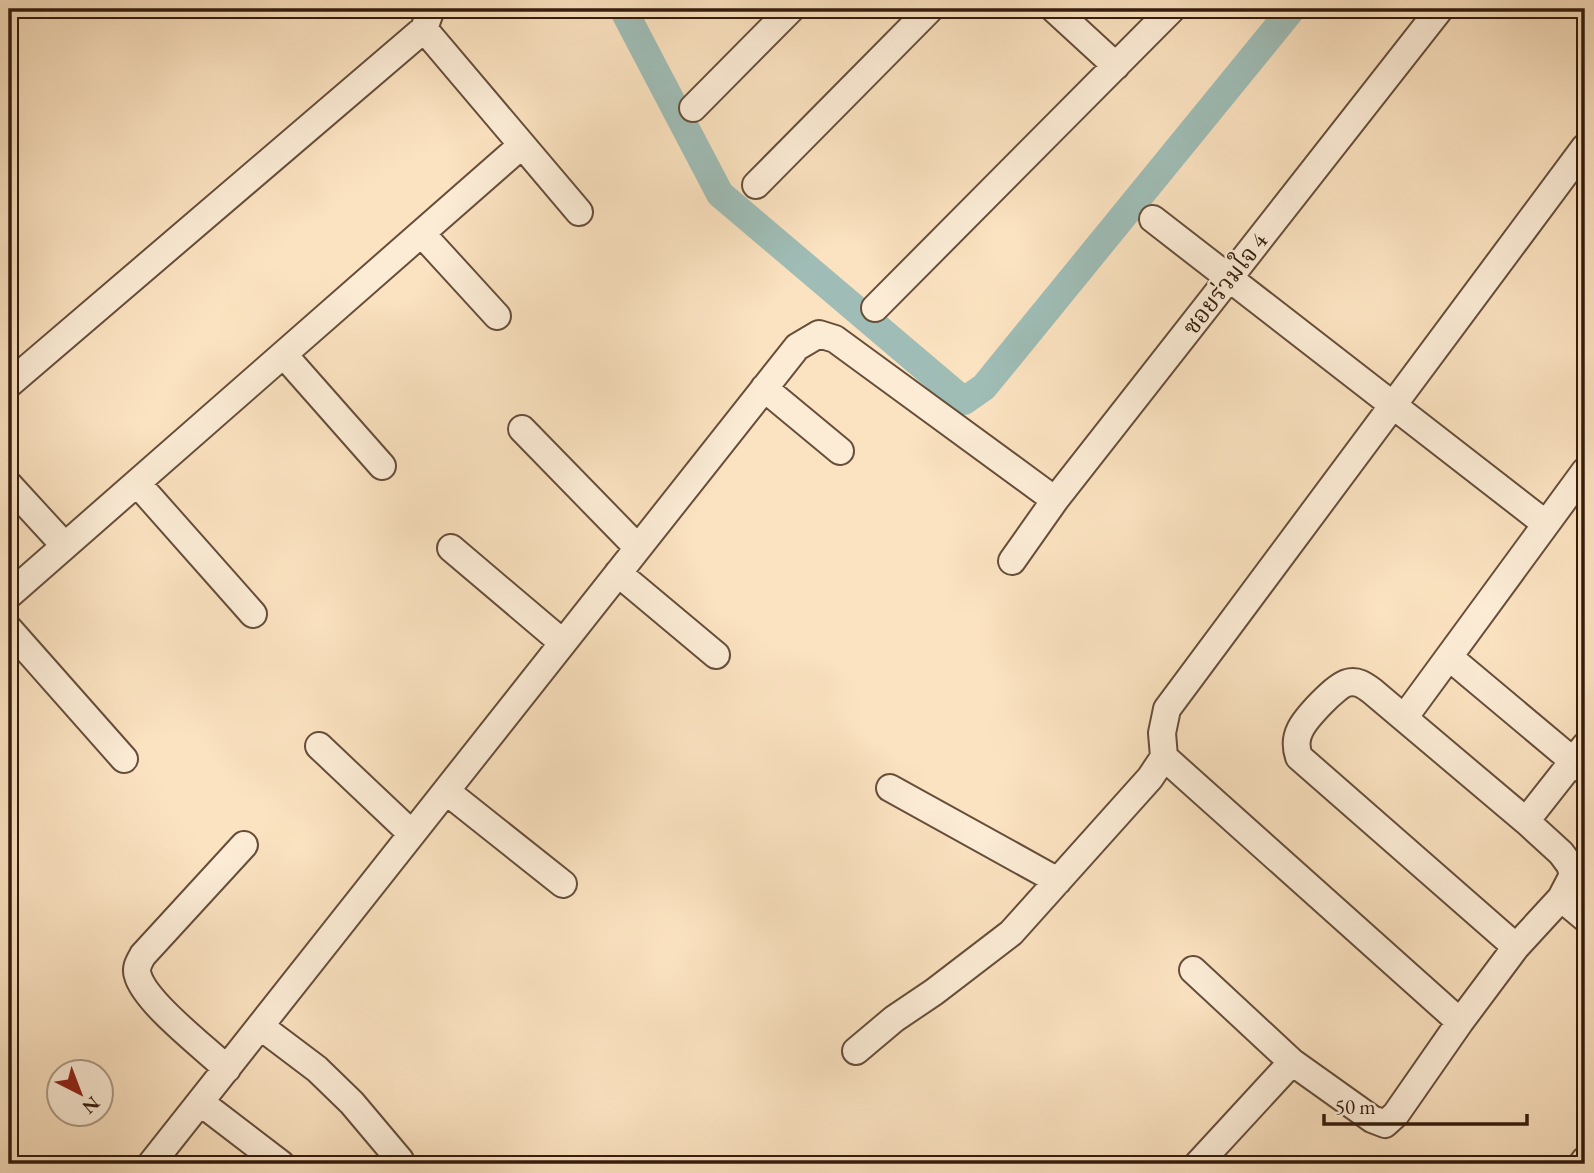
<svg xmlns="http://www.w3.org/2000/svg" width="1594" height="1173" font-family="'EB Garamond','Noto Serif Thai',serif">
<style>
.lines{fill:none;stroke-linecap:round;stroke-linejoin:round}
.canal{stroke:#9fbdb6;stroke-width:28}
.minor-casing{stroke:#664e3a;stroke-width:30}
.minor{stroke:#fcecd6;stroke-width:26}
.labels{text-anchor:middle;stroke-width:5;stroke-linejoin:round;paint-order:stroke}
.street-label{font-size:24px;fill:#351c0d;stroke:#fcecd6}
</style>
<rect width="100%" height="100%" fill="#fbe2c0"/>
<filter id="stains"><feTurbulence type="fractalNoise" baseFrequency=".00286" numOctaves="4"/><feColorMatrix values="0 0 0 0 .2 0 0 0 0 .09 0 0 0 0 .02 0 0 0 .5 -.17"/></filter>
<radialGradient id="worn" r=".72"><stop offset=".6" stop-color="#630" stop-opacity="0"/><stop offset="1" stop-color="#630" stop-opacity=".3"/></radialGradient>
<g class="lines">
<path class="canal" d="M623,9L720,194L964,401L984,387L1292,9"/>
<defs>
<path id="minor" d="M1054,9L1116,66
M424,29L579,212
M693,108L791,9
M756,185L930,9
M1153,219L1546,524
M422,234L497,316
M875,308L1172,9
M284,355L382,466
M9,384L424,29L431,9
M764,388L840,451
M522,429L638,548
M137,483L253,614
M9,485L65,546
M451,548L563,643
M1012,561L1055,500L1440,9
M618,573L716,655
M9,595L522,145
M9,629L124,759
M1449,657L1585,771
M1404,718L1585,471
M319,746L412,834
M1164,757L1460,1022
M890,788L1058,881
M446,791L563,884
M1526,821L1585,746
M1561,898L1585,918
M1193,970L1292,1062
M260,1026L317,1069L352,1103L400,1160
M856,1051L894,1019L934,992L1011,933L1150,778L1164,757L1162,733L1167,709L1585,147
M227,1069C205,1048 146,1003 138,976C135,968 139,962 143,955L244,845
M200,1102L281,1164
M151,1164L797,347L819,334L835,339L1055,500
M1198,1164L1292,1062L1372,1119L1385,1124L1396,1114L1460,1022L1516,947L1561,898L1573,875L1570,865L1561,853L1526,821L1372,691C1364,685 1357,680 1347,683C1335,686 1305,719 1300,730C1295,740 1296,748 1299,757L1516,947
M1582,1164L1585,1160"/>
</defs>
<use href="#minor" class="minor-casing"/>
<use href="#minor" class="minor"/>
</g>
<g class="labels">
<g class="street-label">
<text transform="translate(1225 284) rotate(-52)" y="8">ซอยร่วมใจ 4</text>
</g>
</g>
<rect width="1594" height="1173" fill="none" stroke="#fbe2c0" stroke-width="35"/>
<rect x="10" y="10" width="1573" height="1152" fill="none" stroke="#351c0d" stroke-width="3.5"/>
<rect x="18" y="18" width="1559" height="1138" fill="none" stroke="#351c0d" stroke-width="2"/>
<g transform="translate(80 1093) rotate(138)"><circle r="33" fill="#fcecd6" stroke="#ac9986" stroke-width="2"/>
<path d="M0-5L12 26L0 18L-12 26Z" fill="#8f2418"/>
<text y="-10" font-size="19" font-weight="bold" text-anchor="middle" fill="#351c0d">N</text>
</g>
<path d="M1324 1114v10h203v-10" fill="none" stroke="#351c0d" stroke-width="3.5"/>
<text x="1335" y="1114" font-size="21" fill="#351c0d" stroke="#fcecd6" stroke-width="5" paint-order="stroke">50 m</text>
<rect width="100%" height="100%" filter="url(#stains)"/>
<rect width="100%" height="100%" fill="url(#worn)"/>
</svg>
